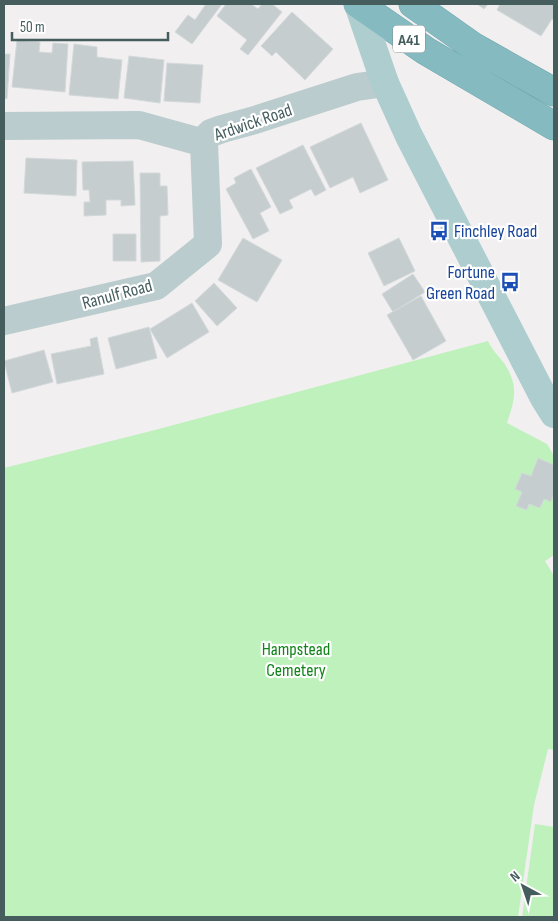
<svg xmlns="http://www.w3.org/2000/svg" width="558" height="921" font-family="'Sofia Sans Condensed',sans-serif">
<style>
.green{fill:#bef1bc}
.building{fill:#c6cdcf;stroke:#d3d9db}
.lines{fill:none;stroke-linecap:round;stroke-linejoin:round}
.highway-casing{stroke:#70a7ac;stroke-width:29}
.minor{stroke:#bacccd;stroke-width:28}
.major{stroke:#aecdcf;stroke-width:28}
.highway{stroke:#85bbc0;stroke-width:28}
.labels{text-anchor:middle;stroke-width:4.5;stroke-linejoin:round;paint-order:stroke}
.shield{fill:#fff;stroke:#7e8e8e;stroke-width:1}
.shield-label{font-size:16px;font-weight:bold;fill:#465d5e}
.street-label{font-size:18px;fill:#465d5e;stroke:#fff}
.transit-label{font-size:18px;fill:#164399;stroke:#fff;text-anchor:start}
.park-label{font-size:18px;fill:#12841a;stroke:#fff}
</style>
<rect width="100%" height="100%" fill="#f2eff0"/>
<path class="green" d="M488,341C492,350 498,355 504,363C519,386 515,399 507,423L547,444L554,456V555L545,561L554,576V750L548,749L534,805L518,917H4V468L155,430Z
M535,824L554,827V917H522Z"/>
<path class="building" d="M206,4H222L192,44L175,32L188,15L195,20Z
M226,4H251L258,9L262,4H272L282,12L248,55L240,49L247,40L217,16Z
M477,4H488L484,9Z
M500,4H554V20L552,19L541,36L497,10Z
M292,12L333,49L305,80L276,52L272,56L261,46Z
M17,40L40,42L39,52L52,53L53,43L68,44L65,92L12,87Z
M74,44L97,47V57L122,60L118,99L69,95Z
M4,54H10L7,99L4,98Z
M129,56L164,60L160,103L124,98Z
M167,63L203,65L200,103L164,101Z
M361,123L388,180L360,193L353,177L330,188L310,147Z
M303,145L326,190L315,196L311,189L289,200L293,208L280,214L256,168Z
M26,158L77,160L76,196L24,193Z
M133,161L135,205L121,206V200H106V215L84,216V202H90L89,190H83L82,162Z
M251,169L271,207L260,213L269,231L253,239L226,189L236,183L234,178Z
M140,173H160V186H167L168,215L160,216V261L141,262Z
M113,234H136V261H113Z
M243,238L282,260L257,302L218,280Z
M399,238L415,271L384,286L368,253Z
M413,274L425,292L393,312L382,294Z
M214,283L237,308L217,326L195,301Z
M421,296L446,341L413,360L387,315Z
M192,303L209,332L167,358L150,329Z
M149,327L157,358L116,369L108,338Z
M97,337L104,374L57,384L51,354L91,346L90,339Z
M44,350L53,382L12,393L4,361Z
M538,458L554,465V494L551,502L544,499L540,508L529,504L527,510L516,506L522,492L515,489L522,473L531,476Z"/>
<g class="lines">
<defs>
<path id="highway" d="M358,4L426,51L554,126
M413,4L474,47L554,92"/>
</defs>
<use href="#highway" class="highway-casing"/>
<path class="minor" d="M4,126L139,125L204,143
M204,143L206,138L211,133L222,129L255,120L357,87L385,83
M4,321L156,286L208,244L204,143"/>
<path class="major" d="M358,4L385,83L409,136L544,398L554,414"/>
<use href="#highway" class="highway"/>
</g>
<defs>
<symbol id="bus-bare" viewBox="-9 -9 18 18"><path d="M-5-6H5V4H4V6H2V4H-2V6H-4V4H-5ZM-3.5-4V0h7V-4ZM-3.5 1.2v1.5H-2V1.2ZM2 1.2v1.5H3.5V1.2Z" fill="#1a4fb4" stroke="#fff" stroke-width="2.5" paint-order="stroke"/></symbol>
</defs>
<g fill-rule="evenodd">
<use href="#bus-bare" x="425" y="217" width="28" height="28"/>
<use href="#bus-bare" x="496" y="268" width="28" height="28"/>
</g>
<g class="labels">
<rect class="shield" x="393" y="25.5" width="32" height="27" rx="4"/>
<g class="shield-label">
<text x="409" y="45">A41</text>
</g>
<g class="street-label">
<text transform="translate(253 122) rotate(-19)" y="6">Ardwick Road</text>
<text transform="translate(117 294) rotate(-15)" y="6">Ranulf Road</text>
</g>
<g class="transit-label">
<text x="454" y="237">Finchley Road</text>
<text x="495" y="278" text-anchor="end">Fortune<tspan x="495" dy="21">Green Road</tspan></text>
</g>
<g class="park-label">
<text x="296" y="655">Hampstead<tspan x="296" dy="21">Cemetery</tspan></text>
</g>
</g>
<rect width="558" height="921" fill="none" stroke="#465d5e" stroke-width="10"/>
<g transform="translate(523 886) rotate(320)" stroke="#ffffff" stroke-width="4" paint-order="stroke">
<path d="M0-4L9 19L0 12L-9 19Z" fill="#465d5e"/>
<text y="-8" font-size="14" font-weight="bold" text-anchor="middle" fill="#465d5e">N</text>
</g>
<path d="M12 32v8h156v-8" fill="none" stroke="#465d5e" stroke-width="2.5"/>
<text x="20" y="32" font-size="15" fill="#465d5e" stroke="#ffffff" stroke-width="4" paint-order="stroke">50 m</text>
</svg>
